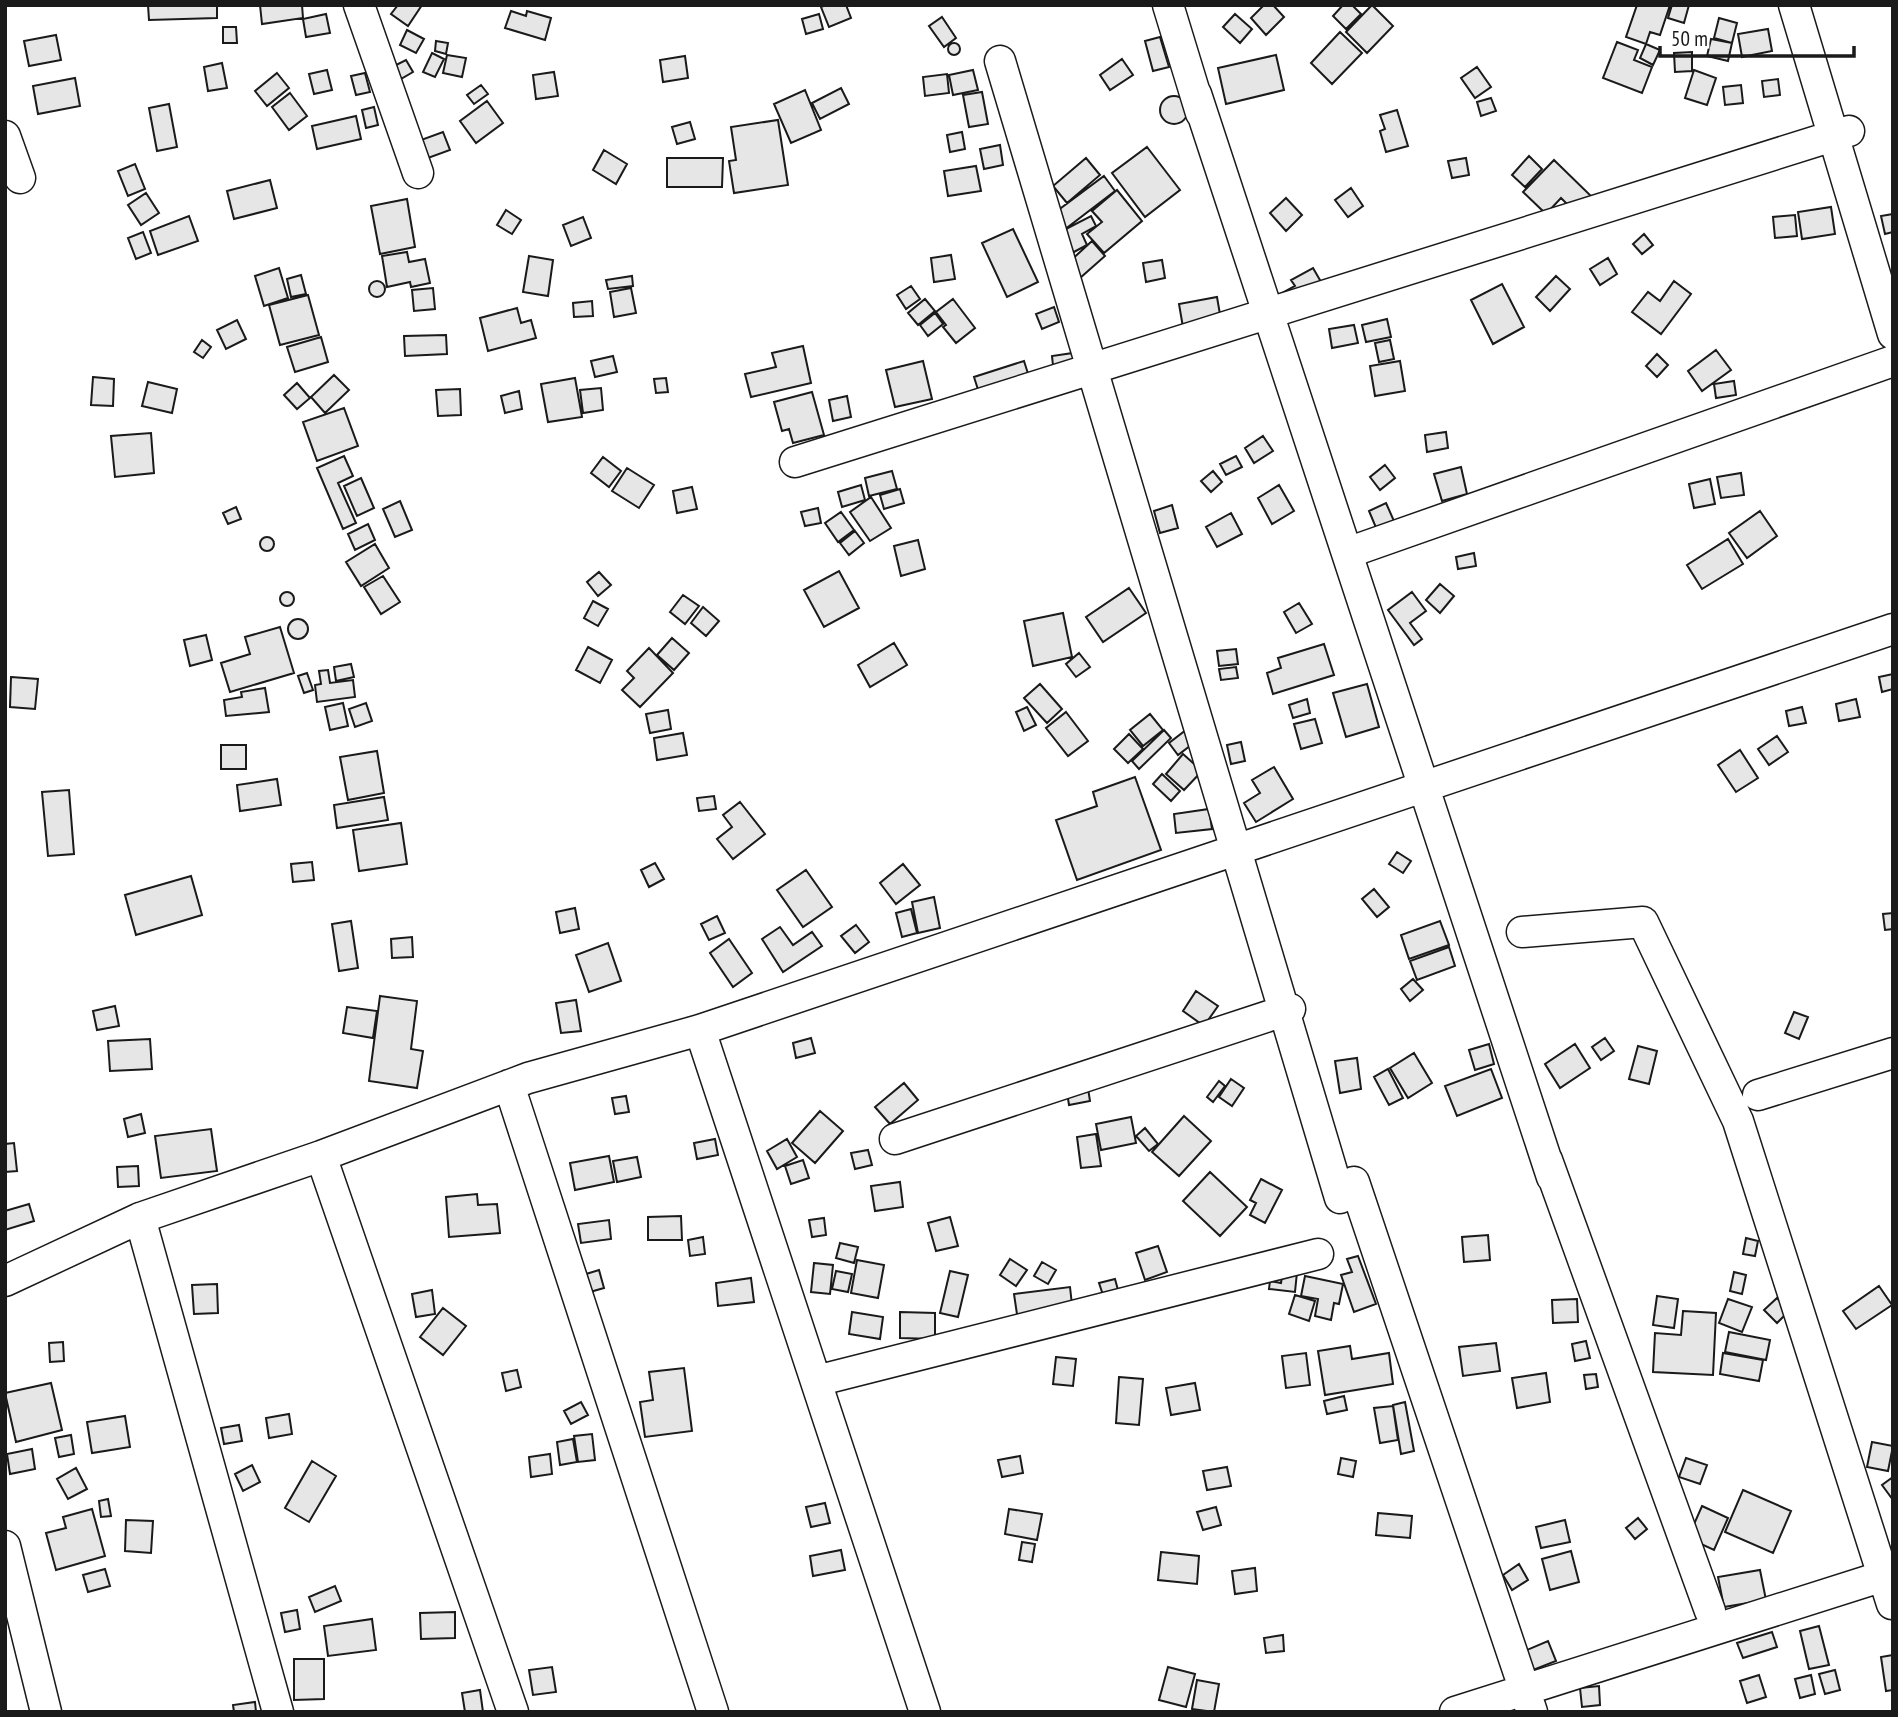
<svg xmlns="http://www.w3.org/2000/svg" width="1898" height="1717" font-family="'PT Sans Narrow',sans-serif">
<style>
.building{fill:#e6e6e6;stroke:#1a1a1a;stroke-width:2}
.lines{fill:none;stroke-linecap:round;stroke-linejoin:round}
.minor-casing{stroke:#1a1a1a;stroke-width:33}
.minor{stroke:#fff;stroke-width:30}
</style>
<rect width="100%" height="100%" fill="#fff"/>
<path class="building" d="M148,5H217V18L149,20Z
M260,5H302L303,18L262,24Z
M398,5H422L408,26L391,14Z
M826,5H846L851,18L829,27L821,7Z
M1264,5H1273L1284,17L1266,35L1251,18Z
M1343,5H1352L1361,14L1346,29L1333,16Z
M1372,5L1393,26L1367,53L1346,32Z
M1637,5H1670L1660,35L1650,32L1646,44L1626,37Z
M1672,5H1689L1684,23L1668,18Z
M511,11L526,16L527,11L551,18L545,40L505,28Z
M326,14L330,33L306,37L303,19Z
M819,14L823,29L806,34L802,19Z
M1235,14L1252,29L1240,43L1223,27Z
M942,17L956,38L944,47L929,26Z
M1719,18L1737,23L1732,43L1714,38Z
M223,27H236L237,43H223Z
M1768,29L1772,51L1742,57L1738,34Z
M407,30L424,39L416,53L400,45Z
M1340,32L1362,53L1332,84L1311,63Z
M56,35L61,60L29,66L24,41Z
M1160,37L1169,67L1153,71L1145,41Z
M1711,39L1732,43L1728,61L1707,56Z
M436,41L448,43L446,54L435,51Z
M1617,42L1638,50L1634,60L1652,67L1642,93L1603,78Z
M948 49a6 6 0 1 1 12 0a6 6 0 1 1-12 0Z
M1646,44L1660,50L1653,65L1640,58Z
M1692,52V71L1675,72L1674,53Z
M432,53L444,59L435,77L423,72Z
M447,55L466,58L462,77L443,73Z
M1276,55L1284,90L1226,104L1218,68Z
M685,56L688,78L663,82L660,60Z
M1122,59L1133,75L1110,90L1100,75Z
M406,60L413,72L399,80L392,67Z
M222,63L227,88L208,91L204,67Z
M1477,67L1491,87L1475,98L1461,78Z
M327,70L332,90L314,94L309,74Z
M973,70L978,90L953,95L949,75Z
M1694,70L1716,78L1707,105L1685,98Z
M554,72L558,96L536,99L533,75Z
M277,73L289,88L267,106L255,91Z
M365,73L370,92L356,95L351,76Z
M947,74L949,93L925,96L923,77Z
M75,78L80,106L38,114L33,86Z
M1778,79L1780,95L1764,97L1762,81Z
M481,85L488,94L474,104L467,95Z
M1741,85L1743,103L1725,105L1723,87Z
M841,88L849,104L820,119L812,103Z
M805,90L821,130L791,143L774,104Z
M982,92L988,124L969,127L963,95Z
M290,93L307,116L289,130L272,107Z
M1160 110a14 14 0 1 1 28 0a14 14 0 1 1-28 0Z
M1491,98L1496,111L1481,116L1477,102Z
M487,101L503,123L476,143L460,121Z
M169,104L177,147L157,151L149,108Z
M374,107L378,125L366,128L362,110Z
M1397,110L1408,146L1386,152L1380,131L1385,129L1380,115Z
M356,116L361,139L317,149L312,126Z
M778,120L788,185L734,193L729,161L736,160L731,127Z
M690,122L695,139L677,144L672,127Z
M443,132L450,150L428,158L421,140Z
M962,132L965,149L950,152L947,135Z
M1000,145L1003,165L984,169L980,149Z
M1147,147L1180,190L1145,217L1112,173Z
M604,150L627,164L616,184L593,170Z
M1529,156L1542,169L1525,187L1512,175Z
M667,158H723L722,187H667Z
M1086,158L1100,175L1067,203L1053,186Z
M1466,158L1469,175L1452,178L1448,161Z
M1554,160L1592,197L1577,214L1561,198L1546,214L1523,192Z
M135,164L145,189L128,196L118,171Z
M976,166L981,191L948,196L944,171Z
M1104,176L1115,191L1064,230L1053,214Z
M270,180L277,208L234,219L227,191Z
M1351,188L1363,206L1348,217L1335,200Z
M1117,190L1142,221L1104,253L1087,234L1102,222L1092,211Z
M146,193L159,213L141,225L128,205Z
M1286,198L1302,215L1286,231L1270,213Z
M407,199L415,247L380,254L371,206Z
M1831,207L1835,234L1802,239L1798,212Z
M506,210L521,220L512,234L497,225Z
M1893,214V232L1885,234L1881,216Z
M1795,215L1797,236L1775,238L1773,217Z
M189,216L198,241L158,255L150,231Z
M1091,216L1096,226L1082,234L1087,245L1072,253L1062,231Z
M583,217L591,238L571,246L563,225Z
M1013,229L1038,282L1007,297L982,243Z
M143,232L151,253L136,259L128,238Z
M1644,234L1653,245L1642,254L1633,244Z
M1092,241L1105,256L1080,278L1067,264Z
M407,252L409,262L425,259L430,283L411,287L410,282L387,287L382,256Z
M951,255L955,279L934,282L931,258Z
M529,256L553,260L548,296L523,292Z
M1608,258L1617,274L1600,285L1590,269Z
M1162,260L1165,278L1146,282L1143,263Z
M279,268L288,298L264,306L255,276Z
M1313,268L1328,294L1282,293L1295,286L1291,280Z
M301,275L306,294L291,297L287,279Z
M632,276L633,286L608,289L606,280Z
M1556,276L1570,289L1550,311L1536,297Z
M1674,281L1691,294L1661,334L1632,312L1648,292L1660,301Z
M369 289a8 8 0 1 1 16 0a8 8 0 1 1-16 0Z
M1502,284L1524,327L1493,344L1471,300Z
M911,286L920,299L906,309L897,295Z
M433,288L435,309L414,311L412,290Z
M631,288L636,313L614,317L610,292Z
M308,295L319,335L280,345L269,305Z
M1217,297L1223,332L1185,339L1179,304Z
M925,299L935,311L918,325L908,313Z
M953,299L975,328L956,343L943,327L946,325L936,312Z
M592,301L593,316L574,317L573,303Z
M1054,307L1059,322L1042,329L1036,314Z
M517,308L521,323L531,320L536,338L488,351L480,318Z
M935,313L943,324L928,336L920,325Z
M1387,319L1391,337L1366,342L1362,325Z
M237,320L246,339L226,349L217,330Z
M1354,325L1358,343L1332,348L1329,329Z
M446,335L447,354L405,356L404,336Z
M321,337L328,362L295,372L287,347Z
M202,340L211,347L203,358L194,352Z
M1390,340L1394,359L1379,362L1375,343Z
M803,346L811,383L751,397L745,374L776,367L772,353Z
M1716,350L1731,370L1702,391L1688,371Z
M1073,353L1076,372L1054,375L1052,356Z
M1657,354L1668,365L1657,377L1646,366Z
M613,356L617,372L595,377L591,361Z
M923,361L932,399L895,407L886,370Z
M1024,361L1031,383L981,399L974,377Z
M1400,361L1405,391L1375,396L1370,366Z
M334,375L349,390L325,413L311,397Z
M93,377L114,379L113,406L91,405Z
M575,378L582,417L548,422L541,384Z
M666,378L668,392L656,393L654,379Z
M1734,381L1736,395L1716,398L1714,384Z
M148,382L177,389L172,413L142,406Z
M297,383L310,398L297,409L284,395Z
M601,388L603,410L583,413L580,390Z
M460,389L461,415L438,416L436,390Z
M519,391L522,409L505,413L501,396Z
M812,392L824,435L793,443L789,429L782,431L774,402Z
M847,396L851,417L833,421L829,400Z
M344,408L358,446L317,461L303,422Z
M1446,432L1448,448L1427,452L1425,435Z
M151,433L154,473L115,477L111,436Z
M1263,436L1273,451L1254,463L1245,448Z
M344,456L353,476L338,483L356,523L343,529L317,468Z
M1236,456L1242,467L1226,475L1220,464Z
M603,457L621,471L609,487L591,473Z
M1385,465L1395,478L1380,490L1370,477Z
M1461,467L1467,494L1442,501L1434,474Z
M627,468L654,485L639,508L612,491Z
M892,471L897,489L869,496L865,478Z
M1213,471L1222,482L1211,492L1201,481Z
M1741,473L1744,495L1721,498L1717,477Z
M361,478L374,508L357,516L344,486Z
M1710,479L1715,504L1694,508L1689,484Z
M861,485L865,500L842,507L838,492Z
M1279,485L1294,511L1272,524L1258,498Z
M692,487L697,509L677,513L673,491Z
M900,489L904,503L884,509L880,495Z
M871,497L891,528L870,541L850,512Z
M400,501L412,530L395,537L383,509Z
M1386,503L1394,521L1377,530L1369,511Z
M1172,505L1178,528L1160,533L1154,511Z
M236,507L241,519L228,524L223,513Z
M818,508L821,523L805,526L801,512Z
M1760,511L1777,536L1747,558L1729,533Z
M841,512L854,530L838,542L825,523Z
M1231,513L1242,534L1217,547L1206,527Z
M368,524L375,540L355,550L348,534Z
M855,531L864,543L849,555L840,543Z
M260 544a7 7 0 1 1 14 0a7 7 0 1 1-14 0Z
M1728,539L1743,564L1702,589L1687,565Z
M918,540L925,569L901,576L894,546Z
M375,544L389,568L361,586L346,562Z
M1474,553L1476,566L1458,569L1456,557Z
M839,571L859,608L824,627L804,590Z
M599,572L611,585L598,596L587,582Z
M383,576L400,602L381,614L364,587Z
M1440,584L1454,596L1440,613L1426,600Z
M1129,588L1146,613L1103,642L1086,617Z
M280 599a7 7 0 1 1 14 0a7 7 0 1 1-14 0Z
M1412,592L1426,611L1410,623L1422,639L1414,645L1388,610Z
M683,595L699,606L685,624L670,612Z
M593,601L608,609L598,626L584,618Z
M1299,603L1312,624L1296,633L1284,612Z
M703,607L719,621L706,636L691,623Z
M1063,613L1072,657L1033,666L1024,621Z
M288 629a10 10 0 1 1 20 0a10 10 0 1 1-20 0Z
M280,627L294,673L230,692L221,663L250,654L245,637Z
M206,635L212,660L190,666L184,640Z
M672,638L689,653L674,670L657,655Z
M894,643L907,665L870,687L858,665Z
M1324,644L1334,675L1273,694L1267,673L1281,668L1278,658Z
M588,647L612,660L600,683L576,670Z
M649,648L673,673L640,707L622,690L634,678L627,671Z
M1236,649L1238,664L1219,666L1217,651Z
M1079,653L1090,667L1076,677L1066,664Z
M351,664L354,677L336,681L334,667Z
M1236,667L1238,678L1221,680L1219,669Z
M328,670L330,683L353,680L355,697L317,702L315,685L321,684L319,671Z
M307,673L313,690L304,693L298,676Z
M1893,674V689L1882,692L1879,677Z
M11,677L38,679L35,709L10,707Z
M1040,684L1062,709L1047,723L1024,698Z
M1367,684L1379,727L1346,737L1333,693Z
M265,688L269,712L226,716L224,700L242,697L241,692Z
M1307,699L1310,713L1293,718L1289,705Z
M1856,699L1860,717L1839,721L1836,704Z
M343,703L348,726L330,730L325,707Z
M366,703L372,721L355,727L349,709Z
M1027,707L1036,725L1024,731L1016,712Z
M1802,707L1806,723L1789,726L1786,711Z
M668,710L671,729L650,733L646,714Z
M1066,712L1088,741L1068,756L1046,728Z
M1150,714L1163,730L1143,746L1130,730Z
M1315,719L1322,743L1301,749L1294,724Z
M1164,730L1171,738L1139,769L1132,761Z
M1186,730L1195,742L1178,755L1169,743Z
M683,733L687,755L657,760L654,738Z
M1129,734L1143,749L1128,763L1114,749Z
M1777,736L1788,752L1769,765L1758,749Z
M1241,742L1245,761L1231,764L1227,745Z
M221,745H246V769H221Z
M1740,750L1758,778L1736,792L1718,765Z
M377,751L384,793L348,800L340,757Z
M1183,754L1202,771L1184,790L1166,774Z
M1274,767L1293,799L1256,822L1244,803L1260,793L1252,780Z
M1162,774L1180,791L1171,801L1153,784Z
M1135,777L1161,850L1077,880L1056,820L1097,806L1093,792Z
M277,779L281,805L240,811L237,785Z
M69,790L74,854L48,856L42,792Z
M714,796L716,809L699,811L697,798Z
M384,797L388,820L337,828L334,805Z
M740,802L765,834L733,859L717,839L732,827L723,815Z
M1209,809L1212,829L1176,833L1174,814Z
M401,823L407,864L359,871L353,830Z
M1397,852L1411,861L1403,873L1389,864Z
M312,862L314,880L293,882L291,864Z
M655,863L664,879L649,887L641,870Z
M903,864L920,885L896,904L880,883Z
M806,870L832,907L803,927L777,890Z
M191,876L202,915L136,935L125,895Z
M1374,889L1389,907L1377,917L1362,899Z
M934,897L940,928L918,933L912,902Z
M575,908L579,929L560,933L556,912Z
M911,909L917,933L902,937L896,913Z
M1893,913V929L1885,930L1883,914Z
M717,916L725,933L709,940L701,924Z
M351,921L358,968L339,971L332,924Z
M1440,921L1449,945L1409,959L1401,935Z
M856,925L869,942L855,953L841,936Z
M780,927L793,945L812,932L822,946L783,972L762,939Z
M412,937L413,957L392,958L391,939Z
M729,939L752,973L733,987L710,953Z
M608,943L621,981L589,992L576,955Z
M1449,947L1455,966L1417,980L1410,961Z
M1413,979L1423,990L1410,1001L1401,989Z
M1196,991L1218,1006L1204,1026L1183,1011Z
M380,996L417,1001L411,1049L423,1051L417,1088L369,1081Z
M576,1000L581,1031L561,1033L556,1003Z
M115,1006L119,1026L97,1030L93,1011Z
M347,1007L377,1011L373,1038L343,1033Z
M1794,1012L1808,1017L1799,1039L1785,1033Z
M811,1038L815,1053L796,1058L793,1043Z
M1605,1038L1614,1051L1601,1060L1592,1047Z
M150,1039L152,1069L110,1071L108,1041Z
M1489,1044L1494,1064L1475,1070L1469,1050Z
M1575,1044L1590,1068L1560,1088L1545,1064Z
M1638,1046L1657,1051L1649,1084L1629,1079Z
M1414,1053L1432,1083L1408,1098L1390,1068Z
M1357,1058L1361,1089L1340,1093L1335,1061Z
M1388,1069L1403,1098L1389,1105L1374,1077Z
M1491,1069L1502,1098L1457,1116L1445,1086Z
M1231,1079L1244,1088L1232,1106L1219,1097Z
M1219,1081L1225,1086L1213,1102L1207,1097Z
M1087,1082L1090,1101L1069,1105L1066,1086Z
M904,1083L918,1100L890,1124L875,1107Z
M626,1096L629,1112L615,1114L612,1098Z
M820,1111L843,1131L815,1163L792,1143Z
M141,1114L145,1133L128,1137L124,1119Z
M1184,1116L1211,1141L1179,1176L1152,1152Z
M1131,1117L1136,1143L1101,1150L1096,1124Z
M1145,1128L1158,1144L1149,1151L1136,1136Z
M211,1129L217,1171L161,1178L155,1136Z
M1096,1134L1101,1166L1081,1168L1077,1137Z
M715,1139L718,1155L697,1159L694,1143Z
M787,1139L797,1157L777,1169L767,1151Z
M14,1143L17,1171L5,1172V1144Z
M868,1150L872,1165L855,1169L851,1153Z
M609,1156L614,1182L575,1190L570,1163Z
M637,1157L641,1177L617,1182L613,1161Z
M803,1160L809,1178L791,1184L785,1166Z
M138,1166L139,1186L118,1187L117,1167Z
M1210,1172L1247,1207L1220,1236L1183,1201Z
M1261,1179L1282,1190L1265,1223L1250,1215L1256,1203L1250,1200Z
M900,1182L903,1207L875,1211L871,1186Z
M477,1194L478,1205L497,1204L500,1233L449,1237L446,1197Z
M29,1204L34,1221L5,1230V1211Z
M681,1216L682,1240H648V1217Z
M950,1217L958,1246L936,1251L928,1223Z
M824,1218L826,1235L812,1237L809,1220Z
M609,1220L611,1239L581,1243L578,1224Z
M1488,1235L1490,1260L1464,1262L1462,1237Z
M703,1237L705,1254L690,1256L688,1240Z
M1746,1238L1758,1241L1755,1256L1743,1254Z
M840,1243L858,1247L854,1263L836,1258Z
M1158,1246L1167,1272L1145,1280L1136,1253Z
M1358,1256L1376,1304L1354,1312L1341,1275L1352,1272L1347,1259Z
M1010,1259L1027,1270L1016,1286L1000,1275Z
M857,1260L884,1265L878,1298L851,1293Z
M1042,1262L1056,1270L1048,1284L1034,1276Z
M814,1263L833,1265L830,1294L811,1292Z
M599,1270L604,1288L590,1292L586,1274Z
M1283,1270L1297,1272L1295,1292L1269,1289L1270,1281L1281,1283Z
M836,1271L852,1274L848,1292L832,1289Z
M950,1271L968,1275L958,1317L940,1313Z
M1734,1272L1746,1275L1742,1294L1730,1291Z
M1305,1276L1343,1284L1339,1304L1334,1303L1331,1320L1315,1316L1318,1299L1301,1296Z
M751,1278L754,1302L718,1306L716,1283Z
M1115,1279L1118,1290L1103,1295L1099,1283Z
M217,1284L218,1313L194,1314L192,1285Z
M1879,1286L1892,1305L1856,1329L1843,1311Z
M1070,1287L1073,1314L1018,1321L1014,1294Z
M432,1290L435,1314L416,1317L412,1294Z
M1295,1295L1315,1301L1309,1321L1289,1314Z
M1657,1296L1678,1299L1674,1328L1653,1325Z
M1777,1298L1789,1311L1777,1323L1764,1310Z
M1577,1299L1578,1322L1553,1323L1552,1300Z
M1728,1299L1752,1307L1742,1332L1719,1323Z
M443,1308L466,1326L443,1355L420,1337Z
M1683,1311L1716,1313L1713,1375L1653,1372L1655,1333L1681,1335Z
M852,1312L883,1317L880,1339L849,1334Z
M900,1312L935,1313V1339L900,1338Z
M1729,1332L1770,1340L1766,1360L1725,1352Z
M1586,1341L1590,1358L1575,1361L1572,1344Z
M63,1342L64,1361L50,1362L49,1343Z
M1496,1343L1500,1371L1463,1376L1459,1347Z
M1350,1346L1352,1359L1389,1353L1393,1384L1325,1395L1318,1351Z
M1306,1353L1310,1385L1286,1388L1282,1356Z
M1723,1353L1763,1360L1759,1381L1720,1374Z
M1056,1357L1076,1359L1073,1386L1053,1384Z
M684,1368L692,1431L645,1437L640,1402L653,1400L649,1372Z
M517,1370L521,1387L506,1391L502,1373Z
M1546,1373L1550,1402L1517,1408L1512,1378Z
M1596,1374L1598,1387L1586,1389L1584,1375Z
M1119,1377L1143,1379L1139,1425L1116,1423Z
M51,1383L62,1430L16,1442L5,1393Z
M1195,1383L1200,1410L1171,1415L1166,1388Z
M1344,1396L1347,1410L1327,1414L1324,1401Z
M581,1402L588,1415L571,1424L564,1411Z
M1405,1402L1414,1451L1401,1454L1393,1405Z
M1393,1406L1398,1440L1380,1443L1374,1408Z
M289,1414L292,1434L269,1438L266,1418Z
M125,1416L130,1447L92,1453L87,1422Z
M239,1425L242,1441L224,1444L221,1428Z
M592,1434L595,1460L578,1462L574,1436Z
M71,1435L74,1454L59,1457L55,1438Z
M573,1439L577,1462L560,1465L557,1442Z
M1872,1442L1893,1446L1888,1471L1867,1467Z
M32,1449L35,1469L10,1474L7,1454Z
M550,1454L552,1474L531,1477L529,1457Z
M1020,1456L1023,1473L1002,1477L998,1460Z
M1341,1458L1356,1461L1353,1477L1338,1474Z
M1686,1458L1707,1465L1700,1484L1679,1477Z
M312,1461L336,1476L309,1522L285,1508Z
M252,1465L260,1482L243,1491L235,1474Z
M1227,1467L1231,1486L1207,1490L1203,1471Z
M76,1468L87,1489L68,1499L57,1479Z
M1893,1477V1500L1882,1485Z
M1743,1490L1791,1511L1773,1553L1725,1532Z
M108,1499L111,1516L101,1517L99,1501Z
M825,1503L830,1523L811,1527L806,1507Z
M1702,1506L1728,1518L1714,1550L1688,1538Z
M1216,1507L1221,1525L1203,1530L1197,1512Z
M92,1509L105,1556L56,1570L46,1533L66,1528L63,1517Z
M1009,1509L1042,1514L1037,1540L1005,1534Z
M1378,1513L1412,1516L1410,1538L1376,1535Z
M1638,1518L1647,1529L1635,1539L1626,1528Z
M126,1520L153,1521L151,1553L125,1551Z
M1565,1520L1570,1542L1541,1548L1536,1527Z
M1022,1542L1035,1544L1032,1562L1019,1560Z
M841,1550L845,1570L813,1576L810,1556Z
M1571,1551L1579,1582L1550,1590L1542,1559Z
M1161,1552L1199,1556L1197,1584L1158,1580Z
M1519,1564L1528,1580L1512,1590L1503,1575Z
M1255,1568L1257,1591L1235,1594L1232,1571Z
M105,1569L110,1586L88,1592L83,1575Z
M1760,1570L1766,1600L1724,1607L1718,1577Z
M335,1586L341,1601L315,1612L309,1597Z
M297,1610L300,1629L285,1632L281,1613Z
M455,1612V1638L421,1639L420,1613Z
M372,1619L376,1650L328,1656L324,1626Z
M1819,1626L1829,1665L1809,1669L1800,1631Z
M1772,1632L1777,1647L1743,1658L1737,1643Z
M1283,1635L1284,1651L1266,1653L1264,1638Z
M1548,1641L1556,1661L1528,1672L1520,1653Z
M1893,1655V1690L1886,1691L1881,1657Z
M294,1659H324V1699L294,1700Z
M552,1667L556,1692L533,1695L529,1670Z
M1168,1667L1195,1674L1186,1707L1159,1700Z
M1835,1670L1840,1690L1825,1694L1819,1674Z
M1759,1675L1766,1697L1747,1703L1740,1681Z
M1811,1675L1815,1694L1800,1698L1795,1679Z
M1197,1680L1219,1684L1214,1712L1192,1709Z
M1599,1686L1600,1705L1582,1707L1580,1688Z
M480,1690L483,1712H465L462,1693Z
M255,1702L256,1712H234L233,1705Z"/>
<g class="lines">
<defs>
<path id="minor" d="M359,5L418,173
M1168,5L1201,113
M1794,5L1893,334
M1000,61L1340,1198
M1196,94L1552,1177
M5,136L20,178
M795,462L1849,131
M1347,553L1893,361
M1522,932L1643,922L1738,1121L1892,1604
M700,1030L925,1712
M509,1085L713,1712
M1758,1095L1893,1053
M895,1139L1290,1009
M321,1156L513,1712
M1547,1160L1710,1611
M1354,1182L1532,1712
M140,1218L278,1712
M5,1281L140,1218L321,1156L528,1078L700,1030L1893,629
M816,1381L1318,1254
M5,1546L46,1712
M1455,1712L1893,1573"/>
</defs>
<use href="#minor" class="minor-casing"/>
<use href="#minor" class="minor"/>
</g>
<rect width="1898" height="1717" fill="none" stroke="#1a1a1a" stroke-width="14"/>
<path d="M1660 46v10h194v-10" fill="none" stroke="#1a1a1a" stroke-width="3.5"/>
<text x="1671" y="46" font-size="21" fill="#1a1a1a" stroke="#ffffff" stroke-width="5" paint-order="stroke">50 m</text>
</svg>
